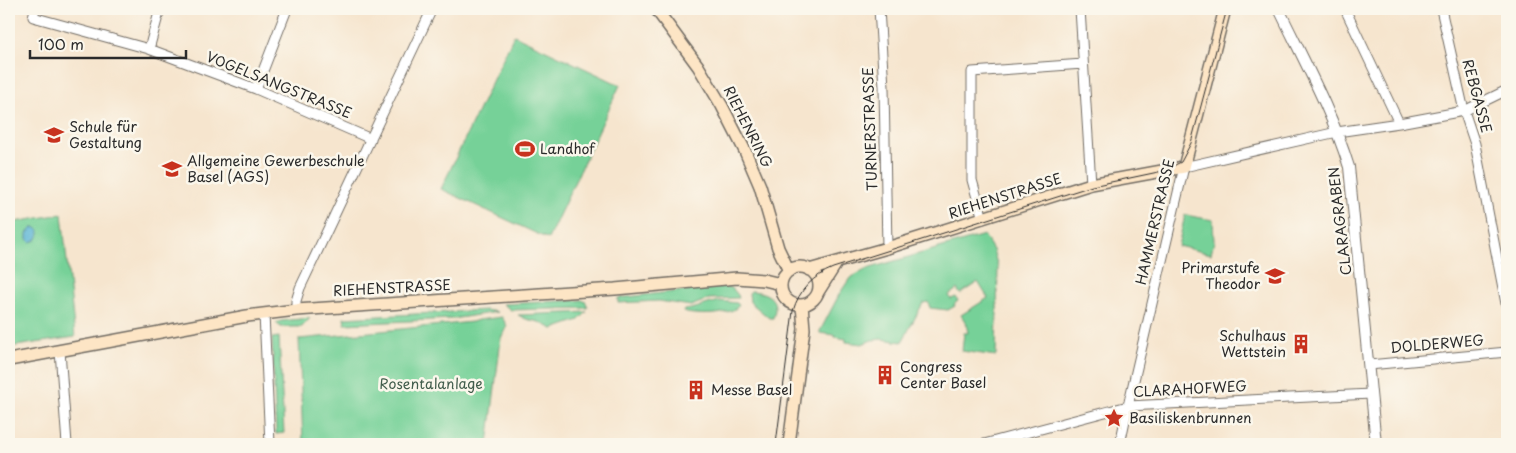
<svg xmlns="http://www.w3.org/2000/svg" width="1516" height="453" font-family="'Playpen Sans',sans-serif">
<style>
.green{fill:#76d198;stroke:#507e62}
.water{fill:#56b3d4;stroke:#406f80}
.lines{fill:none;stroke-linecap:round;stroke-linejoin:round}
.minor-casing{stroke:#726c64;stroke-width:11}
.tertiary-casing{stroke:#726c64;stroke-width:12}
.secondary-casing{stroke:#726c64;stroke-width:14}
.minor{stroke:#fff;stroke-width:9}
.tertiary{stroke:#fff;stroke-width:10}
.secondary{stroke:#fde5c5;stroke-width:11}
.tram{stroke:#2b2b2b;stroke-width:1}
.labels{text-anchor:middle;stroke-width:5;stroke-linejoin:round;paint-order:stroke}
.street-label{font-size:14px;fill:#2b2b2b;stroke:#fbf7ec}
.poi-label{font-size:14px;fill:#2b2b2b;stroke:#fbf7ec;text-anchor:start}
.park-label{font-size:14px;fill:#425d4c;stroke:#fbf7ec}
</style>
<rect width="100%" height="100%" fill="#fbf7ec"/>
<filter id="ink" filterUnits="userSpaceOnUse"><feTurbulence type="fractalNoise" baseFrequency=".02" numOctaves="2"/><feDisplacementMap in="SourceGraphic" scale="10" xChannelSelector="R" yChannelSelector="G"/><feConvolveMatrix kernelMatrix="1 2 1 2 8 2 1 2 1" color-interpolation-filters="sRGB"/></filter>
<filter id="wash" filterUnits="userSpaceOnUse"><feTurbulence type="fractalNoise" baseFrequency=".0096" numOctaves="4" result="noise"/><feDisplacementMap in="SourceGraphic" scale="20" xChannelSelector="R" yChannelSelector="G"/><feGaussianBlur stdDeviation="1.12" result="paint"/><feColorMatrix in="noise" values="0 0 0 0 0 0 0 0 0 0 0 0 0 0 0 0 0 1.4 0 .05"/><feComposite in="paint" operator="in"/></filter>
<g filter="url(#wash)">
<rect width="100%" height="100%" fill="#f6e5ce"/>
<path class="green" d="M514,35L620,85L548,239L441,189Z
M62,214L75,337L9,347V223Z
M1185,215L1213,220L1214,242L1211,254L1178,246Z
M984,235L993,250L998,267L996,356L962,351L964,333H968L966,323L961,315L988,298L978,282L960,294L957,289L949,295L951,299L956,297L958,301L954,304L955,306L948,310L930,308L928,302L923,303L902,342L882,339L872,340L862,344L846,342V339L835,337V335L819,333L840,293L850,278L867,269Z
M724,286L732,288L738,295L739,298L709,299L691,306L659,301L618,303V298Z
M751,291C768,292 780,299 773,318H769L750,302L749,293Z
M582,300L586,302L588,308L511,310L503,304Z
M720,301L737,303L739,305C733,316 695,316 683,312L684,310C697,309 707,303 720,301Z
M485,310L497,312L452,319L345,324L344,318Z
M587,312L579,320L553,329L539,322L526,319L518,315Z
M502,317L507,326L501,338L488,444L457,442L381,444H303L299,339L472,322L478,320Z
M310,318L302,327H281L276,323L281,321Z
M279,337L284,433L276,434L272,338Z"/>
<path class="water" d="M34,227L39,230V235L36,240L30,242L27,239V233Z"/>
</g>
<g filter="url(#ink)">
<g class="lines">
<defs>
<path id="minor" d="M35,9L33,17L149,49L256,89L371,139
M879,9L884,87L887,248
M1080,9L1091,184
M1345,9L1399,123
M1441,9L1464,111L1475,144L1507,309
M149,49L160,9
M256,89L287,9
M983,219L972,180V72L1083,64
M296,310V301L300,288L432,9
M264,314L270,444
M60,351L67,444
M1369,365L1507,352
M984,444L1128,406L1371,394
M1120,444L1128,406L1184,167L1337,132L1399,123L1464,111L1507,90"/>
<path id="tertiary" d="M1279,9C1304,61 1332,112 1349,167L1376,444"/>
<path id="secondary" d="M656,9L698,66L722,106L745,151L760,186L778,248L789,271
M781 286a19 19 0 1 1 38 0a19 19 0 1 1-38 0Z
M809,270L887,248L1091,184L1184,167L1225,9
M818,292L837,262
M9,360L247,316L296,310L615,289L737,278L764,280L781,284
M789,444L804,329L802,305"/>
</defs>
<use href="#minor" class="minor-casing"/>
<use href="#tertiary" class="tertiary-casing"/>
<use href="#secondary" class="secondary-casing"/>
<use href="#minor" class="minor"/>
<use href="#tertiary" class="tertiary"/>
<use href="#secondary" class="secondary"/>
<path class="tram" d="M776,444L793,311C799,290 813,276 833,268L1092,186L1163,171L1181,162L1191,143L1227,9"/>
</g>
</g>
<defs>
<symbol id="school-bare" viewBox="-9 -9 18 18"><path d="M0-5L7-2L0 1L-7-2ZM-4 1L0 2.5L4 1V4Q0 6-4 4Z" fill="#c8321e" stroke="#fbf7ec" stroke-width="2.5" paint-order="stroke"/></symbol>
<symbol id="stadium-bare" viewBox="-9 -9 18 18"><path d="M0-5a6.5 5 0 1 0 0 10a6.5 5 0 1 0 0-10ZM-3.5-1.8h7v3.6h-7Z" fill="#c8321e" stroke="#fbf7ec" stroke-width="2.5" paint-order="stroke"/></symbol>
<symbol id="building-bare" viewBox="-9 -9 18 18"><path d="M-4-6H4V6H1V3H-1V6H-4ZM-2.5-4.3h1.7v1.8h-1.7ZM.8-4.3h1.7v1.8H.8ZM-2.5-1h1.7V.8h-1.7ZM.8-1h1.7V.8H.8Z" fill="#c8321e" stroke="#fbf7ec" stroke-width="2.5" paint-order="stroke"/></symbol>
<symbol id="sight-bare" viewBox="-9 -9 18 18"><path d="M0-6L1.8-2.2L6-1.7L2.9 1.2L3.7 5.4L0 3.3L-3.7 5.4L-2.9 1.2L-6-1.7L-1.8-2.2Z" fill="#c8321e" stroke="#fbf7ec" stroke-width="2.5" paint-order="stroke"/></symbol>
</defs>
<g fill-rule="evenodd">
<use href="#school-bare" x="40" y="121" width="28" height="28"/>
<use href="#stadium-bare" x="511" y="135" width="28" height="28"/>
<use href="#school-bare" x="158" y="155" width="28" height="28"/>
<use href="#school-bare" x="1261" y="262" width="28" height="28"/>
<use href="#building-bare" x="1287" y="330" width="28" height="28"/>
<use href="#building-bare" x="871" y="361" width="28" height="28"/>
<use href="#building-bare" x="682" y="376" width="28" height="28"/>
<use href="#sight-bare" x="1100" y="404" width="28" height="28"/>
</g>
<g class="labels">
<g class="street-label">
<text transform="translate(279 85) rotate(22)" y="5">VOGELSANGSTRASSE</text>
<text transform="translate(1477 96) rotate(75)" y="5">REBGASSE</text>
<text transform="translate(748 127) rotate(63)" y="5">RIEHENRING</text>
<text transform="translate(870 129) rotate(-92)" y="5">TURNERSTRASSE</text>
<text transform="translate(1005 196) rotate(-18)" y="5">RIEHENSTRASSE</text>
<text transform="translate(1340 221) rotate(-97)" y="5">CLARAGRABEN</text>
<text transform="translate(1155 222) rotate(-77)" y="5">HAMMERSTRASSE</text>
<text transform="translate(392 288) rotate(-3)" y="5">RIEHENSTRASSE</text>
<text transform="translate(1437 344) rotate(-5)" y="5">DOLDERWEG</text>
<text transform="translate(1190 389) rotate(-3)" y="5">CLARAHOFWEG</text>
</g>
<g class="poi-label">
<text x="69" y="132">Schule für<tspan x="69" dy="16">Gestaltung</tspan></text>
<text x="540" y="154">Landhof</text>
<text x="187" y="166">Allgemeine Gewerbeschule<tspan x="187" dy="16">Basel (AGS)</tspan></text>
<text x="1260" y="273" text-anchor="end">Primarstufe<tspan x="1260" dy="16">Theodor</tspan></text>
<text x="1286" y="341" text-anchor="end">Schulhaus<tspan x="1286" dy="16">Wettstein</tspan></text>
<text x="900" y="372">Congress<tspan x="900" dy="16">Center Basel</tspan></text>
<text x="711" y="395">Messe Basel</text>
<text x="1129" y="423">Basiliskenbrunnen</text>
</g>
<g class="park-label">
<text x="431" y="389">Rosentalanlage</text>
</g>
</g>
<rect width="1516" height="453" fill="none" stroke="#fbf7ec" stroke-width="30"/>
<path d="M30 50v8h156v-8" fill="none" stroke="#2b2b2b" stroke-width="2.5"/>
<text x="38" y="50" font-size="15" fill="#2b2b2b" stroke="#fbf7ec" stroke-width="4" paint-order="stroke">100 m</text>
</svg>
